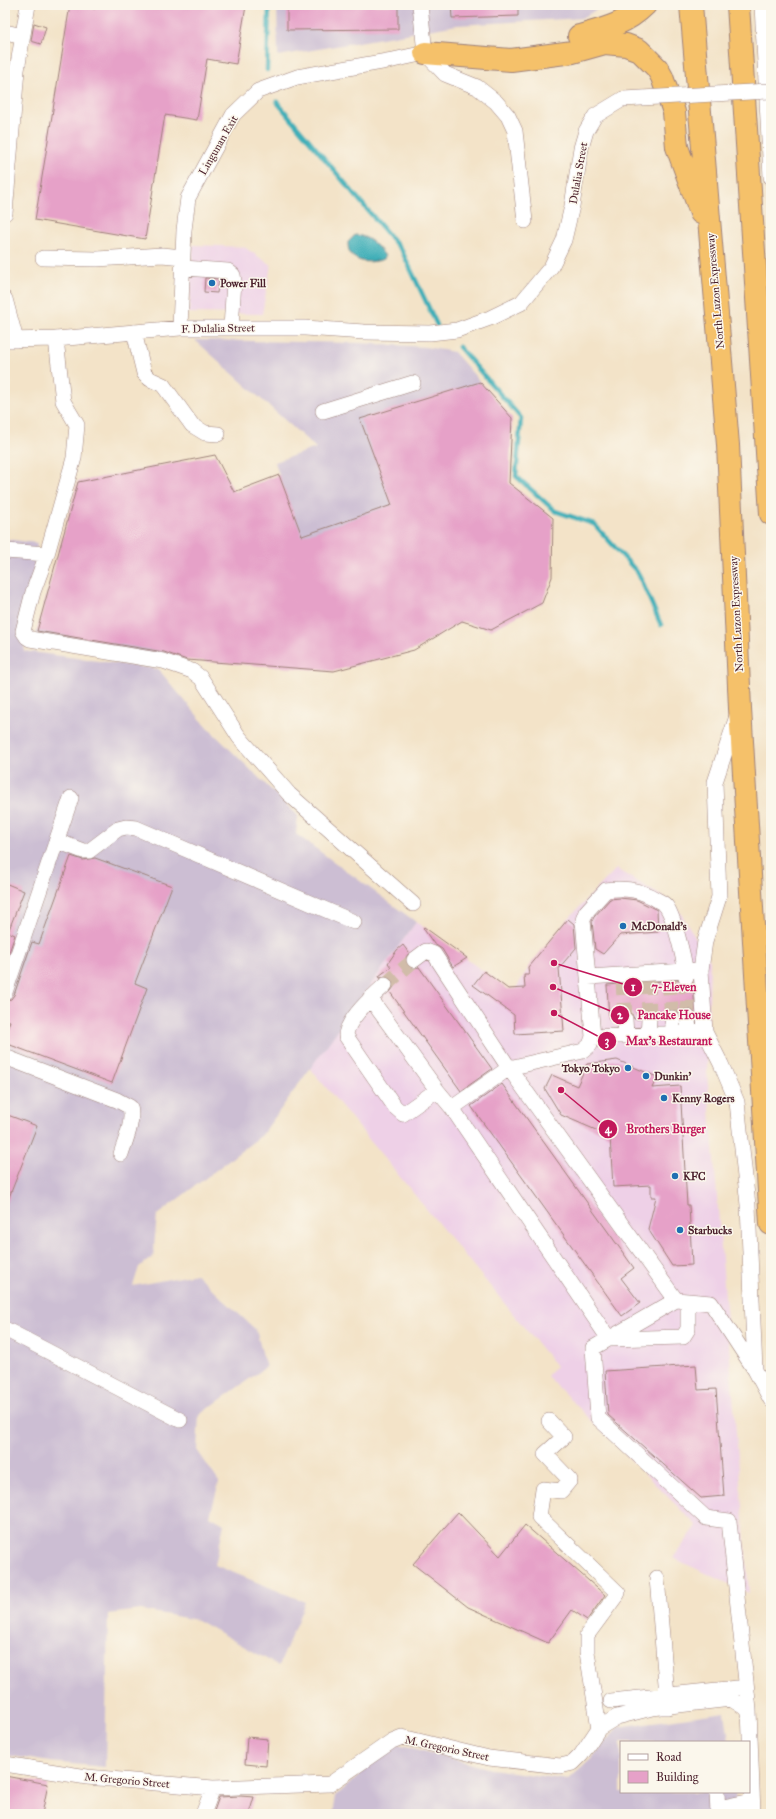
<svg xmlns="http://www.w3.org/2000/svg" width="776" height="1819" font-family="'IM FELL Great Primer',serif">
<style>
.built{fill:#eed0e7}
.industrial{fill:#ccbed3}
.water{fill:#3fafb8;stroke:#446772}
.lines{fill:none;stroke-linecap:round;stroke-linejoin:round}
.stream{stroke:#3fafb8;stroke-width:4.5}
.building{fill:#e6a1c8}
.minor-tunnel{stroke:#d1bca9;stroke-width:15;stroke-dasharray:15 8;stroke-linecap:butt}
.minor-casing{stroke:#9e817a;stroke-width:16}
.highway-casing{stroke:#9e817a;stroke-width:24}
.minor{stroke:#fff;stroke-width:15}
.highway{stroke:#f5c16b;stroke-width:22}
.minor-bridge-casing{stroke:#9e817a;stroke-width:16;stroke-linecap:butt}
.minor-bridge{stroke:#fff;stroke-width:15}
.poi-dot{fill:#1f6fb2;stroke:#fbf7ec;stroke-width:1.5}
.labels{text-anchor:middle;stroke-width:3;stroke-linejoin:round;paint-order:stroke}
.street-label{font-size:11px;fill:#4a1f2b;stroke:#fbf7ec}
.poi-label{font-size:11px;font-weight:bold;fill:#4a1f2b;stroke:#fbf7ec;text-anchor:start}
.leader{fill:none;stroke:#c2185b;stroke-width:1.5}
.callout-dot{fill:#c2185b;stroke:#fbf7ec;stroke-width:1.5}
.mark-label{font-size:12px;text-anchor:middle;font-weight:bold;fill:#fff}
.callout-label{font-size:12px;text-anchor:middle;font-weight:bold;fill:#c2185b;stroke:#fbf7ec;stroke-width:3;stroke-linejoin:round;paint-order:stroke}
</style>
<rect width="100%" height="100%" fill="#fbf7ec"/>
<filter id="ink" filterUnits="userSpaceOnUse"><feTurbulence type="fractalNoise" baseFrequency=".025" numOctaves="2"/><feDisplacementMap in="SourceGraphic" scale="8" xChannelSelector="R" yChannelSelector="G"/><feConvolveMatrix kernelMatrix="1 2 1 2 8 2 1 2 1" color-interpolation-filters="sRGB"/></filter>
<filter id="wash" filterUnits="userSpaceOnUse"><feTurbulence type="fractalNoise" baseFrequency=".012" numOctaves="4" result="noise"/><feDisplacementMap in="SourceGraphic" scale="16" xChannelSelector="R" yChannelSelector="G"/><feGaussianBlur stdDeviation="0.9" result="paint"/><feColorMatrix in="noise" values="0 0 0 0 0 0 0 0 0 0 0 0 0 0 0 0 0 1.4 0 .05"/><feComposite in="paint" operator="in"/></filter>
<g filter="url(#wash)">
<rect width="100%" height="100%" fill="#f3e3c8"/>
<path class="built" d="M193,245L244,247L271,265L262,314L189,313Z
M616,869L675,904L710,961L707,1073L749,1593L673,1558L697,1526L547,1376L556,1366L310,1068L416,922L513,993L529,967L568,919Z"/>
<path class="industrial" d="M277,5H603L583,18L457,25L278,56Z
M195,340L358,343L425,347L454,352L512,418L509,483L553,518L552,577L542,603L491,630L462,621L414,650L334,671L177,659L36,634L78,482L215,455L234,492L279,475L275,462L316,448Z
M5,539L37,543L24,651L158,669L207,727L298,816L296,834L416,922L262,1135L157,1215L153,1257L139,1267L133,1286L196,1274L256,1330L266,1367L199,1415L197,1450L219,1482L210,1516L224,1524L215,1565L305,1602L279,1666L197,1620L141,1610L108,1614L105,1767L50,1762L5,1755Z
M725,1712L729,1742H621V1792H735L737,1814H333L336,1796L394,1743L491,1769L568,1780L591,1759L618,1727Z"/>
<path class="water" d="M355,235C369,236 377,245 385,256L384,259C367,265 347,262 348,242Z"/>
<g class="lines">
<path class="stream" d="M267,70L269,5
M277,102L402,251L437,325
M459,347L521,418L516,476L555,511L594,524L638,573L661,625"/>
</g>
<g id="blocks">
<path class="building" d="M70,5L95,9V5H237L246,6L236,64L207,59L197,120L165,115L145,239L35,220Z
M287,5H398V29L287,30Z
M451,5H518V16L452,18Z
M34,23L46,27L41,44L31,41Z
M205,278L219,279L217,293L204,292Z
M480,382L512,418L509,483L553,518L552,577L542,603L491,630L462,621L414,650L334,671L187,660L164,652L37,631L78,482L215,455L234,492L279,475L302,536L392,505L360,419Z
M71,856L83,860L95,858L172,886L135,983L147,988L112,1083L5,1043V1035L10,1021L5,1020V1001L11,999L14,995L32,942L39,944Z
M5,883L24,891L8,932L15,935L5,964Z
M620,898L637,900L657,910L658,932L620,935L603,954L595,949L592,921L594,917L610,899Z
M568,919L574,924L576,948L559,968L564,1031L515,1034L514,1015L473,985L484,971L508,989L525,988L524,975H529L528,967Z
M424,927L467,958L453,967L442,949L434,944L423,928Z
M403,945L409,953L406,957L407,965L411,968L419,967L492,1069L461,1091L390,992L394,987L392,979L387,976L380,978L379,976L391,967L388,963L397,950Z
M678,980L683,986L687,987L693,983L695,1011L687,1008L683,1010L680,1014L676,1010L670,1009L666,1011L663,1018H658L654,1012L649,1010L642,1014L640,1019H634L632,1014L624,1010L617,1015L616,1020H609L607,985Z
M617,1060L657,1077L652,1088L680,1086L687,1205H689L692,1265L672,1266L648,1229L656,1197H651V1185L613,1187L610,1136L561,1115L545,1089L552,1075L577,1086L587,1064Z
M502,1084L634,1268L621,1278L640,1303L622,1316L471,1106Z
M5,1114L37,1126L6,1205H5Z
M696,1365L698,1390L716,1389L724,1496L701,1498L608,1415L605,1371Z
M458,1512L500,1556L525,1525L605,1595L587,1620L572,1610L548,1643L468,1607L413,1564Z
M247,1737L268,1739L266,1766L245,1764Z
M5,1776L48,1784L42,1814H5Z
M240,1796L254,1797L249,1814H213L219,1797Z"/>
</g>
</g>
<g filter="url(#ink)">
<use href="#blocks" fill-opacity="0" stroke="#9e817a" stroke-width="1"/>
<g class="lines">
<path class="minor-tunnel" d="M686,978L688,1017
M648,979L649,1019
M669,979L672,1018
M623,980L625,1019
M385,985L414,960"/>
<defs>
<path id="minor" d="M420,5L425,53L445,74L477,87L496,102L508,116L515,131L525,221
M762,5L771,177
M5,32L23,36
M5,213L17,70L28,5
M43,258L97,259L162,255L183,257
M183,268L228,271L233,275L234,281L231,328
M5,299L16,340
M180,328L184,230L188,198L233,115L258,91L297,77L393,60L425,53
M134,332L144,373L150,379L163,385L192,425L205,433L218,434
M56,339L63,401L77,425L74,458L47,554L33,592L23,631L27,637L30,639L163,661L192,671L201,678L239,737L289,794L413,904
M5,340L56,339L180,328H305L364,332L430,333L457,330L490,318L521,303L551,267L564,240L572,206L581,148L586,131L595,116L623,99
M323,411L413,383
M5,551L47,554
M737,716L715,782L719,897L705,941L701,970L705,1032L721,1064L737,1102L748,1205L755,1370
M57,841L83,851H89L118,829L126,827L136,828L354,922
M414,960L426,951L434,954L509,1068L676,1300
M588,977L583,920L586,912L606,890C626,887 642,890 659,901C661,902 665,904 666,906C674,916 686,965 686,978
M385,985C374,995 346,1020 346,1036L395,1107L403,1114L437,1090L452,1108L609,1339
M5,992L71,798
M370,998L437,1090
M688,1017L689,1033
M672,1018L674,1034
M625,1019L626,1036
M648,1035L649,1019
M593,1037L705,1032
M5,1057L117,1100L130,1107C134,1122 125,1141 121,1154
M452,1108L509,1068L583,1051L590,1045L593,1037L588,977L701,970
M5,1329L180,1420
M610,1339L683,1337L688,1329V1301
M549,1421L564,1437L545,1454L570,1480L561,1491L543,1489L539,1517L618,1593L587,1635V1652L599,1728
M657,1578L668,1707
M611,1701L737,1688
M749,1710L729,1521L706,1518L598,1418L593,1348L676,1300L711,1303L755,1370L771,1400
M5,1764L87,1777L213,1788L330,1784L392,1741L402,1737L489,1758L560,1766L573,1763L581,1755L599,1728L617,1717L652,1708L731,1699L749,1710L753,1814
M717,1792L718,1814
M718,1808L752,1801
M203,1814L213,1788"/>
<path id="highway" d="M691,5L728,445L740,708L771,1224
M738,5L771,514
M579,36C604,29 626,24 645,5
M425,53L511,60L573,52L605,43L626,45L639,50L657,68L662,77L674,112L677,147L701,213"/>
</defs>
<use href="#minor" class="minor-casing"/>
<use href="#highway" class="highway-casing"/>
<use href="#minor" class="minor"/>
<use href="#highway" class="highway"/>
<defs>
<path id="minor-bridge" d="M623,99L771,91"/>
</defs>
<use href="#minor-bridge" class="minor-bridge-casing"/>
<use href="#minor-bridge" class="minor-bridge"/>
</g>
</g>
<g class="poi-dot">
<circle cx="212" cy="283" r="4"/>
<circle cx="623" cy="926" r="4"/>
<circle cx="628" cy="1068" r="4"/>
<circle cx="646" cy="1076" r="4"/>
<circle cx="664" cy="1098" r="4"/>
<circle cx="675" cy="1176" r="4"/>
<circle cx="680" cy="1230" r="4"/>
</g>
<g class="labels">
<g class="street-label">
<text transform="translate(218 145) rotate(-60)" y="4">Lingunan Exit</text>
<text transform="translate(578 173) rotate(-80)" y="4">Dulalia Street</text>
<text transform="translate(715 291) rotate(-95)" y="4">North Luzon Expressway</text>
<text transform="translate(218 328) rotate(-1)" y="4">F. Dulalia Street</text>
<text transform="translate(736 614) rotate(-93)" y="4">North Luzon Expressway</text>
<text transform="translate(447 1748) rotate(12)" y="4">M. Gregorio Street</text>
<text transform="translate(127 1780) rotate(5)" y="4">M. Gregorio Street</text>
</g>
<g class="poi-label">
<text x="220" y="287">Power Fill</text>
<text x="631" y="930">McDonald's</text>
<text x="620" y="1072" text-anchor="end">Tokyo Tokyo</text>
<text x="654" y="1080">Dunkin'</text>
<text x="672" y="1102">Kenny Rogers</text>
<text x="683" y="1180">KFC</text>
<text x="688" y="1234">Starbucks</text>
</g>
</g>
<path class="leader" d="M554 963L633 987M553 987L620 1015M554 1013L607 1041M561 1090L608 1129"/>
<g class="callout-dot">
<circle cx="554" cy="963" r="4"/>
<circle cx="553" cy="987" r="4"/>
<circle cx="554" cy="1013" r="4"/>
<circle cx="561" cy="1090" r="4"/>
<circle cx="633" cy="987" r="10"/>
<circle cx="620" cy="1015" r="10"/>
<circle cx="607" cy="1041" r="10"/>
<circle cx="608" cy="1129" r="10"/>
</g>
<g class="mark-label">
<text x="633" y="991">1</text>
<text x="620" y="1019">2</text>
<text x="607" y="1045">3</text>
<text x="608" y="1133">4</text>
</g>
<g class="callout-label">
<text x="674" y="991">7-Eleven</text>
<text x="674" y="1019">Pancake House</text>
<text x="669" y="1045">Max's Restaurant</text>
<text x="666" y="1133">Brothers Burger</text>
</g>
<rect width="776" height="1819" fill="none" stroke="#fbf7ec" stroke-width="20"/>
<rect x="620" y="1741" width="130" height="52" fill="#fbf7ec" stroke="#b4a19f"/>
<rect x="628" y="1754" width="20" height="6" fill="#ffffff" stroke="#b4a19f"/>
<text x="656" y="1761" font-size="12" fill="#4a1f2b">Road</text>
<rect x="628" y="1771" width="20" height="12" fill="#e6a1c8" stroke="#b4a19f"/>
<text x="656" y="1781" font-size="12" fill="#4a1f2b">Building</text>
</svg>
